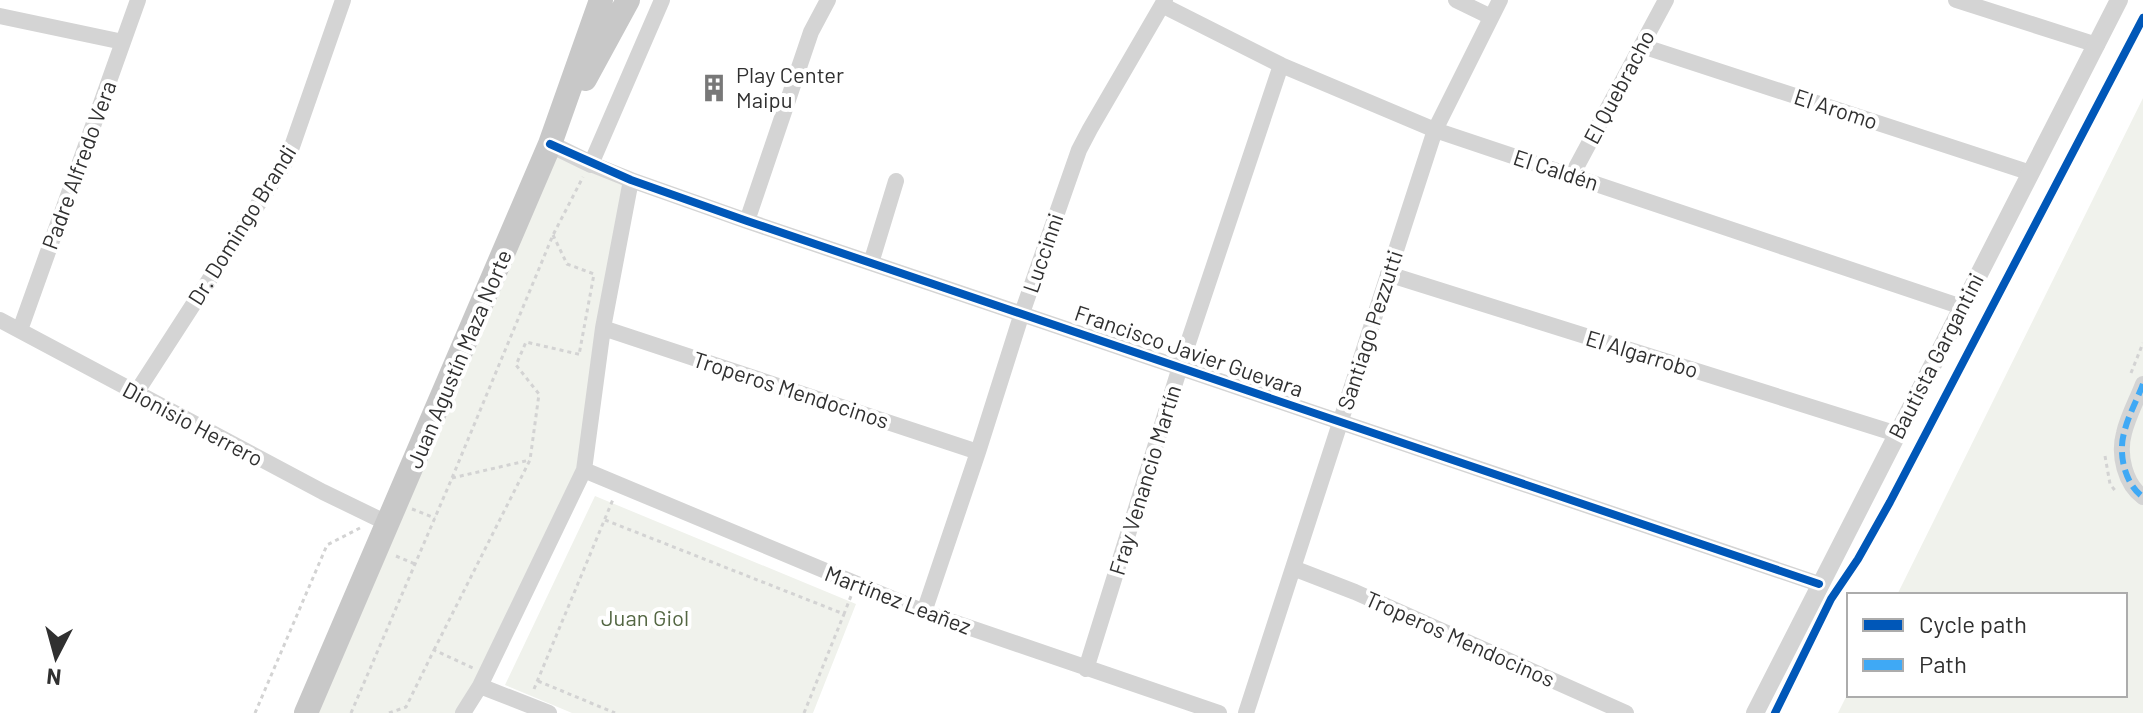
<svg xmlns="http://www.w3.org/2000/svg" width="2143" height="713" font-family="Barlow,sans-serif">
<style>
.green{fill:#f0f2ec}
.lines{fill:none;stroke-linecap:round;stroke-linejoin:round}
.path{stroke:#d3d3d3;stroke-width:3;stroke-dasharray:4 4;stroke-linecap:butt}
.minor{stroke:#d4d4d4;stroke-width:16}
.tertiary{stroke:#d4d4d4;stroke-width:18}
.primary{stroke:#c8c8c8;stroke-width:24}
.quiet{stroke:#3fa9f5;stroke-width:6;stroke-dasharray:12 6;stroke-linecap:butt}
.cycleway-casing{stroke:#fff;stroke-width:13}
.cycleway{stroke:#0057b8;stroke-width:8}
.labels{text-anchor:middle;stroke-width:8;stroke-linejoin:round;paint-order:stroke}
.poi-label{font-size:22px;fill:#303030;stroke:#fff;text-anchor:start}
.street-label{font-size:22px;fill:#303030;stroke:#fff}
.park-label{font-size:22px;fill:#546743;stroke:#fff}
</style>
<rect width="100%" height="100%" fill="#fff"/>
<path class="green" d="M2143,98V713H1838L1849,691V695H2125V595H1897Z
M550,144L631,180L584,470L463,713H306Z
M595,496L856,604L813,713H572L505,685Z"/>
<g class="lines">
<path class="path" d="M553,235L567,264L594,274L579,355
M2131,373L2143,343
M2105,456L2110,484L2117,493
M452,478L530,460
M412,509L435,518
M605,520L844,614L851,596
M396,556L415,564
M434,650L530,460L539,394L516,365L526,342L582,355
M538,681L615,713
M534,689L614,497
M255,713L327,545L360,528
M351,713L452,478L553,235L583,177
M389,713L406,707L434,650L473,668
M804,713L844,614"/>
<path class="minor" d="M662,0L591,164L631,180L747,221L1819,584
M1456,0L1491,17
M1956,0L2097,45
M1162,5L1281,65L1435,130L1962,307
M0,16L123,42
M1642,46L2031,173
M1572,175L1666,0
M747,221L811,32L828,0
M871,263L896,181
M1388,274L1897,434
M0,320L323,492L389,524
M603,328L978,452
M20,330L138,0
M2143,384C2137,400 2128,416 2124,433C2118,455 2125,484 2143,497
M136,393L288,158L343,0
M584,470L924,612L1219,713
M1293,568L1355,592L1626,713
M924,612L978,452L1022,313L1079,150L1090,129L1165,0
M1086,669L1180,367L1281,65
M480,686L549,713
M463,713L480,686L584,470L603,328L631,180
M1246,713L1435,130L1500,0"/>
<path class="tertiary" d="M550,144L591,164
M1755,713L2119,0"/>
<path class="primary" d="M585,79L628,0
M306,713L550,144L601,0"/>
<path class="quiet" d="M2143,384C2137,400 2128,416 2124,433C2118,455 2125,484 2143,497"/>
<defs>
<path id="cycleway" d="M550,144L631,180L747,221L1819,584
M1775,713L1831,599L1858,559L1890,502L2143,18"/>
</defs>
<use href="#cycleway" class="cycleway-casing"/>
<use href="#cycleway" class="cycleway"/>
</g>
<defs>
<symbol id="building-bare" viewBox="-9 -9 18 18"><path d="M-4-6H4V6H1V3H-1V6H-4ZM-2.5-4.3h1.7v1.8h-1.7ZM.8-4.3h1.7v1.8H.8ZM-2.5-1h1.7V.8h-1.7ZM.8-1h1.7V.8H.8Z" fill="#787878" stroke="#fff" stroke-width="2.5" paint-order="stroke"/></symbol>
</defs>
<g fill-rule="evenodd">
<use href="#building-bare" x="694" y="68" width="40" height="40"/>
</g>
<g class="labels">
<g class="poi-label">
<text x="736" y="83">Play Center<tspan x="736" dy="25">Maipu</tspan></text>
</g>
<g class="street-label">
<text transform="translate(1619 87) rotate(-62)" y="8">El Quebracho</text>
<text transform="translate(1836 109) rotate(18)" y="8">El Aromo</text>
<text transform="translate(79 165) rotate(-70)" y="8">Padre Alfredo Vera</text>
<text transform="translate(1556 170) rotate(18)" y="8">El Caldén</text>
<text transform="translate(242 225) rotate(-58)" y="8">Dr. Domingo Brandi</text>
<text transform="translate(1043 253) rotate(-71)" y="8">Luccinni</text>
<text transform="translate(1370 330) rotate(-72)" y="8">Santiago Pezzutti</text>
<text transform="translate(1189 351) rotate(19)" y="8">Francisco Javier Guevara</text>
<text transform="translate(1642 354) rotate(17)" y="8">El Algarrobo</text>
<text transform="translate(1936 356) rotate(-63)" y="8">Bautista Gargantini</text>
<text transform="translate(459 359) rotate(-67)" y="8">Juan Agustín Maza Norte</text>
<text transform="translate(791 390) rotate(18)" y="8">Troperos Mendocinos</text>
<text transform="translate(193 424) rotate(28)" y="8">Dionisio Herrero</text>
<text transform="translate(1145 480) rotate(-73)" y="8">Fray Venancio Martín</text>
<text transform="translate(898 600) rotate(21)" y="8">Martínez Leañez</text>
<text transform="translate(1460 639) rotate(24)" y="8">Troperos Mendocinos</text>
</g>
<g class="park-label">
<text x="645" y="626">Juan Giol</text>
</g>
</g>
<rect x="1847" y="593" width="280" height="104" fill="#ffffff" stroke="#acacac" stroke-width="2"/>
<rect x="1863" y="619" width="40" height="12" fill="#0057b8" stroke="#acacac" stroke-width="2"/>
<text x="1919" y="633" font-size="24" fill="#303030">Cycle path</text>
<rect x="1863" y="659" width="40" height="12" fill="#3fa9f5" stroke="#acacac" stroke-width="2"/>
<text x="1919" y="673" font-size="24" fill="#303030">Path</text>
<g transform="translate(56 657) rotate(186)" stroke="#ffffff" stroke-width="6" paint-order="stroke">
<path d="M0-6L14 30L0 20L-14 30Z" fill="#303030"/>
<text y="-12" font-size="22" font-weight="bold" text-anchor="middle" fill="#303030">N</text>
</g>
</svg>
